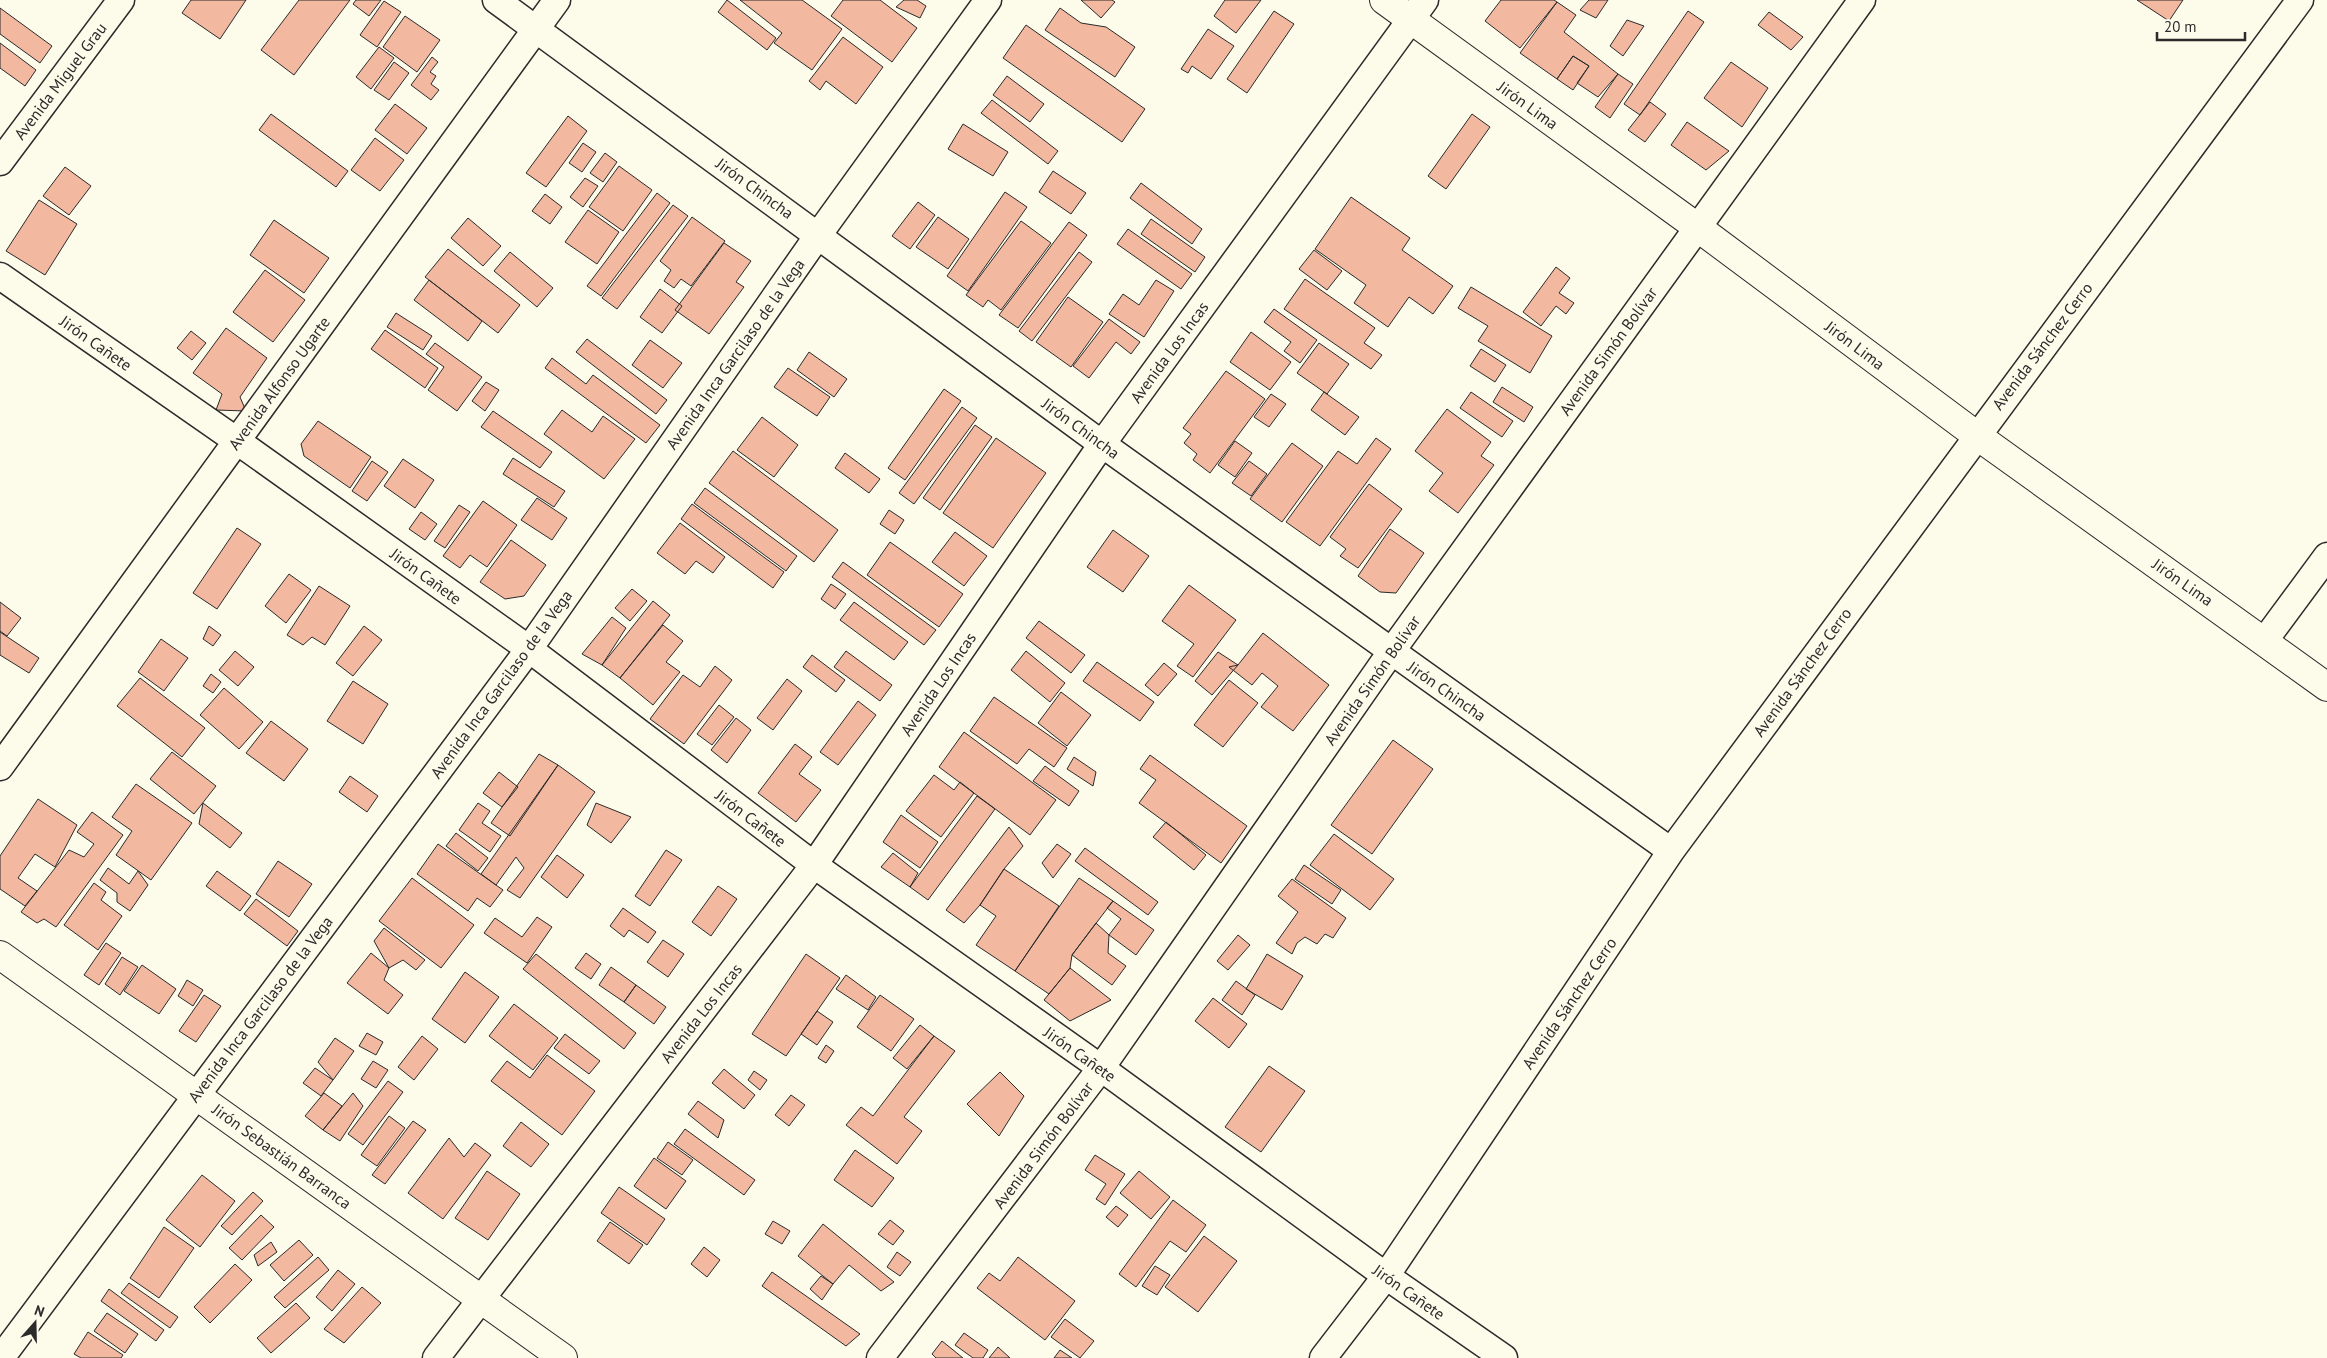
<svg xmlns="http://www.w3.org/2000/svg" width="2327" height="1358" font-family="'PT Sans',sans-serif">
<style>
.building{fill:#f2b8a0;stroke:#2b2b2b}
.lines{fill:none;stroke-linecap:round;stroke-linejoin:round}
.minor-casing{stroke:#2b2b2b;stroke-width:29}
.tertiary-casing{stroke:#2b2b2b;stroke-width:30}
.minor{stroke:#fdfbea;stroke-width:26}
.tertiary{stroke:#fdfbea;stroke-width:28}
.labels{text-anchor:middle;stroke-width:4;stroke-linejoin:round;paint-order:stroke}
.street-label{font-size:16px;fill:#2b2b2b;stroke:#fdfbea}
</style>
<rect width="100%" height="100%" fill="#fdfbea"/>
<path class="building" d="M191,0H246L220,39L182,13Z
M299,0H350L294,75L261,50Z
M356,0H381L369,16L353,4Z
M727,0L776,38L767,50L718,12Z
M740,0H802L842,29L812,70L774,43L782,33Z
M843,0H880L917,28L892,62L831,16Z
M904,0H917L926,6L920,18L896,7Z
M1081,0H1112L1115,2L1101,18Z
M1225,0H1261L1236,33L1214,16Z
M1501,0H1554L1557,2L1520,48L1485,21Z
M1589,0H1608L1596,18L1580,10Z
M2137,0H2183L2169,21Z
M384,1L401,12L377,47L360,35Z
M1557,2L1576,15L1564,32L1618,74L1598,97L1577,83L1589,66L1573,56L1557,79L1520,53Z
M0,8L52,46L40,63L0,34Z
M1060,8L1081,23L1106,27L1135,47L1115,77L1045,30Z
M1274,11L1294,24L1247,93L1227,79Z
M1688,11L1704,22L1640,115L1624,104Z
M1769,12L1803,37L1791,50L1758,25Z
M405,16L440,40L417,72L383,47Z
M1627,20L1644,26L1623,56L1610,46Z
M1026,25L1145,109L1122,142L1003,58Z
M1208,29L1234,46L1211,79L1192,66L1188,73L1181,69Z
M843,37L883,67L856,104L826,81L820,90L809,81Z
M0,43L36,70L25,86L0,68Z
M379,47L394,58L371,89L356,77Z
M1573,56L1589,66L1573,90L1557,79Z
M432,57L438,62L430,72L436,76L431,84L439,90L431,100L411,85Z
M394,62L409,73L389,100L374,90Z
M1731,62L1768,88L1742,127L1704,98Z
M1618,74L1633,84L1610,118L1595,107Z
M1007,76L1044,104L1030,122L993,95Z
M992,100L1058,151L1048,164L981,113Z
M1650,102L1666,114L1645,142L1628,130Z
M395,104L427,128L407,154L375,130Z
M271,114L348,171L336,187L259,130Z
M1472,114L1490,127L1446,189L1428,176Z
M568,116L587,131L546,187L526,173Z
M1687,122L1729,151L1706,170L1671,145Z
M963,124L1008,152L993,176L948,149Z
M375,138L404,160L380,191L351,170Z
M583,143L596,152L582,172L569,163Z
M605,153L617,162L603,182L590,173Z
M619,166L652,190L623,231L589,207Z
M65,167L91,186L69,215L43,196Z
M1053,171L1086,193L1071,214L1039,192Z
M585,178L598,186L583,207L570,197Z
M1141,183L1202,229L1192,244L1130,198Z
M1005,192L1027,207L968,291L947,276Z
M657,193L670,203L601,296L587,286Z
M545,194L562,207L550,224L532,211Z
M1351,197L1410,238L1402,250L1453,286L1433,314L1409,297L1388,327L1354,303L1366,285L1315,249Z
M39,200L77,224L45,275L6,251Z
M918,202L935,215L910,249L892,236Z
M673,205L688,216L617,309L602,298Z
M588,210L619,232L597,264L565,242Z
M692,217L725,241L691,286L681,279L674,288L664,281L671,270L660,261Z
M938,217L969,239L948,269L916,247Z
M468,218L501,246L483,266L451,238Z
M1151,219L1205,257L1195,272L1141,234Z
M274,220L329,258L304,293L250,255Z
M1021,221L1051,243L1001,310L988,300L983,307L966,295Z
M1069,222L1087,235L1018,328L999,315Z
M1128,229L1192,274L1181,289L1117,244Z
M724,243L751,261L736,282L744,287L709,334L675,310Z
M448,249L520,305L498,333L425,277Z
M1314,250L1342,271L1327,290L1299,269Z
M510,252L553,288L537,307L494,271Z
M1079,252L1092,262L1032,341L1019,331Z
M1556,267L1570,278L1559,293L1574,303L1566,314L1556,306L1541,326L1523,312Z
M265,270L305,300L273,342L233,312Z
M1305,279L1375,328L1364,343L1382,355L1371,369L1284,309Z
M429,280L482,321L468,341L414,300Z
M1156,280L1174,291L1144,337L1109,314L1123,294L1139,305Z
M1471,287L1552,336L1530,373L1478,341L1488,326L1458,308Z
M660,289L682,306L662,333L640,317Z
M1068,297L1103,322L1071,367L1036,342Z
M1274,309L1317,340L1300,363L1284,351L1291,342L1264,322Z
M396,313L432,336L423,350L387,327Z
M1109,319L1140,342L1131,354L1116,342L1089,378L1073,366Z
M226,328L267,358L240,397L246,411L216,410L222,394L193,373Z
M385,330L438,368L425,388L371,349Z
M191,331L206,343L192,360L177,348Z
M1251,332L1291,362L1270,390L1230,362Z
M587,339L667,400L656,414L576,352Z
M650,340L682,363L663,388L632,365Z
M435,343L482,377L457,411L428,390L444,367L426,354Z
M1319,343L1349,364L1327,394L1297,373Z
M1481,349L1506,365L1495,382L1470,366Z
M809,352L847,379L834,397L797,370Z
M552,358L586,384L593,375L660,425L646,443L545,368Z
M788,368L830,397L817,416L774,387Z
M1226,371L1265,399L1210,473L1193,460L1197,454L1184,443L1191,434L1183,428Z
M486,382L499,390L485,411L472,401Z
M1502,387L1533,407L1524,422L1493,402Z
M944,389L961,401L905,480L888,468Z
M1324,392L1359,417L1345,435L1311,410Z
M1471,392L1513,421L1502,437L1460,408Z
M1271,394L1286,404L1269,427L1254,417Z
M962,407L977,418L914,504L899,493Z
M1447,409L1491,442L1481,456L1494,465L1458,513L1429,491L1443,473L1415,451Z
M562,410L592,432L603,416L635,439L604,479L544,434Z
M493,411L552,452L540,468L481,427Z
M762,417L798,445L774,477L737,450Z
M318,421L371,457L350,488L304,456L301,444Z
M975,425L992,437L940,510L923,498Z
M996,438L1046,473L993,548L943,513Z
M1376,438L1391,449L1320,546L1286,522L1338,451L1357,464Z
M1235,441L1252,453L1235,477L1218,465Z
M1292,443L1323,466L1282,522L1250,499Z
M733,451L838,530L814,562L709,483Z
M845,453L880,479L869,493L835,468Z
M513,458L565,491L554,507L503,474Z
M403,459L434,480L415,508L384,486Z
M372,461L388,472L367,501L352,491Z
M1249,461L1267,474L1251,496L1232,483Z
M1369,484L1402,509L1358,568L1340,556L1346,549L1330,537Z
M705,488L797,556L786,571L694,503Z
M537,498L567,518L552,540L521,520Z
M483,501L517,525L487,567L470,555L460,568L443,556Z
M692,504L784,572L773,588L681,519Z
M459,505L470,512L445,548L434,541Z
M889,510L904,520L895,534L880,524Z
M421,512L437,524L425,540L409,529Z
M680,523L725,557L713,573L696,561L685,574L657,553Z
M237,528L261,544L217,609L193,593Z
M1390,529L1424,553L1396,593L1380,592L1358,576Z
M1113,530L1149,556L1123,592L1087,567Z
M955,532L987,556L964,586L932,562Z
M511,540L546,565L524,596L505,599L480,582Z
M890,542L963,594L939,627L867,575Z
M843,562L936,630L924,645L832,577Z
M289,574L311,590L286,623L265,606Z
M831,584L846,594L835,609L821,599Z
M1189,585L1236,620L1193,677L1177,666L1194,644L1162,621Z
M319,586L350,606L325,645L312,637L303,645L287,635Z
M632,589L647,601L630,621L615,608Z
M653,601L670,615L620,678L602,665Z
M0,602L21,618L7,636L0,631Z
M854,602L908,642L894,660L840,620Z
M612,617L626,628L602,665L582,654Z
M1039,621L1085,655L1071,673L1026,638Z
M663,625L683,641L666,662L680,672L653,705L620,678Z
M209,626L221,635L213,646L203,639Z
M364,626L382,640L353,676L336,663Z
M0,632L39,658L29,673L0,655Z
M1263,633L1329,685L1293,731L1261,707L1278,686L1262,673L1252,685L1229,667L1238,665Z
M161,639L188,658L164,691L138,672Z
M235,651L254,667L238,686L219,670Z
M846,651L892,685L880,701L834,667Z
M1026,651L1065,683L1050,702L1011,670Z
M1218,652L1238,665L1212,695L1195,681Z
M812,655L845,680L836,692L803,667Z
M1097,662L1154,702L1140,721L1083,681Z
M1164,663L1177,674L1158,696L1145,685Z
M715,666L732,680L684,744L650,719L683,675L700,687Z
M211,674L221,682L213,693L203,686Z
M140,678L205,728L182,757L117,706Z
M787,679L802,691L773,730L757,718Z
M1229,680L1258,703L1223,747L1194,725Z
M353,681L388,704L363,744L327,721Z
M224,688L263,722L239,749L200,715Z
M1061,692L1091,715L1067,746L1038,723Z
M994,697L1067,748L1054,767L1029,749L1017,764L970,731Z
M858,701L876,715L838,765L820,752Z
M719,705L734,717L712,745L697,734Z
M736,718L751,730L727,763L711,750Z
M271,721L308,749L284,781L246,753Z
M964,732L1056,800L1030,835L939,767Z
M1393,740L1433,769L1372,854L1331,825Z
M795,744L812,757L799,774L821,790L796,822L758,793Z
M172,752L216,786L194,814L150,779Z
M539,754L558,765L510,836L491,823Z
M1150,755L1247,826L1221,863L1139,803L1156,780L1140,769Z
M1074,757L1096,772L1093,786L1067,769Z
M558,765L595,792L520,898L507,890L524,868L516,857L496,885L481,874Z
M1045,766L1079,791L1069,806L1033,781Z
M499,772L518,787L502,807L483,793Z
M934,775L954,790L960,782L974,793L941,837L906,811Z
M350,776L378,796L367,812L339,792Z
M136,784L192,823L151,880L116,855L132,831L112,817Z
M977,796L995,809L928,900L910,887Z
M38,799L77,825L55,867L35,854L18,878L37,891L25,906L0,889V856Z
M203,803L242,833L230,848L199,824Z
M478,803L490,811L482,823L501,836L490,852L459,830Z
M596,803L631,817L611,843L587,825Z
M92,812L123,835L56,927L44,919L37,923L21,912L69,850L84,857L94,844L77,832Z
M901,815L938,842L920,868L883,842Z
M1166,822L1206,855L1194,870L1153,837Z
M1009,827L1023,846L1004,869L980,905L964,923L946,910Z
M456,833L488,858L478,871L446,846Z
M1334,834L1394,879L1370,910L1310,865Z
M438,844L503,890L490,907L477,898L468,911L417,874Z
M1057,844L1071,854L1053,878L1042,863Z
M1085,848L1158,902L1148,915L1075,861Z
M666,850L682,860L650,906L635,896Z
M893,853L918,873L910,887L881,867Z
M557,855L584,875L567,898L541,877Z
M278,861L312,884L289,917L256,894Z
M1304,865L1341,890L1332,904L1295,879Z
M108,868L129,884L138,871L148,885L130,911L117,902V893L100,880Z
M1004,869L1059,906L1015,971L976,945L996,916L980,905Z
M217,871L251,896L240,911L206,886Z
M412,878L474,925L441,968L379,921Z
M1079,878L1113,901L1072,955L1070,968L1049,994L1015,971Z
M1292,879L1346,918L1333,938L1325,934L1317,944L1305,937L1297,943L1292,954L1276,943L1298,912L1278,896Z
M94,883L106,892L101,900L122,916L98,950L64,925Z
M718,886L737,899L711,936L692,922Z
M256,899L298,931L287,946L244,914Z
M1113,901L1154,930L1136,955L1109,935L1121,919L1107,908Z
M623,908L656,932L648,943L629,930L624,937L610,926Z
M537,917L552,927L527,963L484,933L495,918L522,937Z
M1096,923L1109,935L1108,953L1126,966L1112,985L1072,955Z
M384,928L425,960L416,970L403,960L389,968L374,941Z
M1238,935L1250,945L1228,970L1217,961Z
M663,940L684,954L668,977L647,962Z
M106,943L121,953L99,985L84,975Z
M371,953L389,968L384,980L403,995L388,1014L347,983Z
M586,953L601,964L591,979L575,968Z
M536,954L636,1033L624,1049L523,969Z
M806,954L840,978L786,1056L752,1034Z
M1267,954L1303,976L1282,1010L1246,989Z
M122,957L138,967L120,995L105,984Z
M142,965L176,989L159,1014L124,991Z
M611,967L636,985L624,1002L599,985Z
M1070,968L1111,1000L1070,1021L1044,1000Z
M465,972L499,997L465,1043L432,1019Z
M846,975L876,997L868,1010L836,989Z
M187,980L203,990L193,1006L178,996Z
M1236,981L1255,995L1242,1015L1222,1000Z
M636,985L666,1007L654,1024L624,1002Z
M204,995L221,1006L196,1042L179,1031Z
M880,995L914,1019L891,1051L857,1027Z
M1213,998L1247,1024L1229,1048L1195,1021Z
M514,1004L558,1038L533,1070L489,1036Z
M817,1011L833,1022L817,1045L801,1034Z
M920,1025L934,1036L907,1069L893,1058Z
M367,1033L383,1042L376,1055L359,1046Z
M565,1034L600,1061L589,1074L554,1048Z
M422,1036L438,1049L414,1080L398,1067Z
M934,1036L955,1051L904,1117L922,1131L897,1164L846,1125L861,1107L873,1116Z
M335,1038L354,1051L333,1080L318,1062Z
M826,1045L834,1051L826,1063L818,1058Z
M547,1055L595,1091L562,1135L491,1081L507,1061L530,1078Z
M373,1061L388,1070L376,1088L361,1079Z
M1269,1066L1305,1091L1261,1152L1225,1127Z
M315,1068L333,1080L321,1096L303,1083Z
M724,1069L755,1095L744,1109L712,1083Z
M754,1071L767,1080L760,1090L748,1080Z
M1000,1072L1024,1096L999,1136L967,1104Z
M388,1081L403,1092L363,1145L348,1134Z
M324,1093L342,1106L323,1130L305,1116Z
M353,1093L363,1106L340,1141L323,1130Z
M791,1095L805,1105L789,1126L775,1115Z
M698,1101L724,1120L718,1138L688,1114Z
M389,1116L405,1128L377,1166L361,1155Z
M413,1121L426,1130L385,1184L372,1175Z
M521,1122L549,1144L531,1167L503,1146Z
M685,1129L755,1180L744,1195L674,1144Z
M449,1138L464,1157L475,1143L491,1155L443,1219L408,1193Z
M668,1142L693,1160L682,1175L657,1158Z
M855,1150L894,1178L872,1207L834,1180Z
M1095,1155L1125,1174L1105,1205L1096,1199L1106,1184L1085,1170Z
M654,1158L686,1181L666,1209L634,1186Z
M487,1171L520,1194L488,1240L455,1218Z
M1139,1171L1170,1197L1151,1219L1120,1193Z
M202,1175L235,1201L200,1247L166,1220Z
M619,1187L665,1219L647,1245L601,1213Z
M253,1192L263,1201L232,1235L221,1226Z
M1173,1200L1206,1225L1186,1252L1170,1241L1136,1287L1119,1274Z
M1116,1206L1128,1215L1118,1227L1106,1217Z
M261,1215L274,1227L242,1260L229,1248Z
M890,1220L904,1231L893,1245L878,1234Z
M773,1221L790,1231L782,1244L765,1234Z
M610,1222L643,1245L629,1264L597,1241Z
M823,1224L894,1282L881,1291L849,1265L833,1284L798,1256Z
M164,1227L194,1248L159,1298L130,1278Z
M1204,1236L1237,1261L1198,1312L1165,1287Z
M299,1240L313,1255L284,1281L270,1265Z
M271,1242L277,1252L258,1266L254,1255Z
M704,1247L720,1260L707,1277L691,1264Z
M897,1252L911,1262L900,1276L887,1267Z
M318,1257L329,1270L285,1308L274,1297Z
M1018,1257L1075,1301L1045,1340L977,1288L989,1273L1000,1281Z
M235,1264L252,1280L210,1323L194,1307Z
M1155,1266L1170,1275L1157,1295L1142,1286Z
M338,1270L355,1284L332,1311L316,1297Z
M772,1272L860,1334L846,1346L762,1286Z
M821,1276L833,1284L822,1300L810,1289Z
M129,1283L178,1317L170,1328L121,1293Z
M362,1287L381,1303L344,1343L324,1329Z
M109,1289L164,1330L156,1341L101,1301Z
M296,1303L310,1318L271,1353L257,1338Z
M107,1313L138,1334L125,1353L94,1331Z
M1065,1319L1094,1341L1080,1358L1051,1337Z
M88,1332L123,1355L121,1358H81L74,1354Z
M964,1333L988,1350L983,1358H973L955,1345Z
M942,1341L963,1358H936L932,1354Z
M998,1347L1010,1358H989Z
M1060,1350L1072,1358H1054Z"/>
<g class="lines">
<defs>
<path id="minor" d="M496,0L1102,444L1671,851
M0,162L121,0
M0,276L237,441L529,649L814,865L1101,1068L1386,1276L1504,1358
M2265,640L2327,556
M0,767L557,0
M1,1358L529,649L819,234L988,0
M436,1358L814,865L1102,444L1425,0
M880,1358L1101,1068L1391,652L1862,0
M1323,1358L1386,1276L1671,851L2300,0"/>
<path id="tertiary" d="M1384,0L1697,227L1976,435L2327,687
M0,955L563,1358"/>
</defs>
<use href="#minor" class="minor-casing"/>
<use href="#tertiary" class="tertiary-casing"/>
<use href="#minor" class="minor"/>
<use href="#tertiary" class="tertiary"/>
</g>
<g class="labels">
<g class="street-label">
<text transform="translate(60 81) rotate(-53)" y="6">Avenida Miguel Grau</text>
<text transform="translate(1528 105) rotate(36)" y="6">Jirón Lima</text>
<text transform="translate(755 188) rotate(36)" y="6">Jirón Chincha</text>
<text transform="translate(96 343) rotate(35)" y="6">Jirón Cañete</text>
<text transform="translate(1855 345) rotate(37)" y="6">Jirón Lima</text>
<text transform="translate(2042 346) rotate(-53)" y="6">Avenida Sánchez Cerro</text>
<text transform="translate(1608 351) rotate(-54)" y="6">Avenida Simón Bolívar</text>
<text transform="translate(1169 352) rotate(-54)" y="6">Avenida Los Incas</text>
<text transform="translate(735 354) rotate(-55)" y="6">Avenida Inca Garcilaso de la Vega</text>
<text transform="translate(279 383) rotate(-54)" y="6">Avenida Alfonso Ugarte</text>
<text transform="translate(1081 428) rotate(36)" y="6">Jirón Chincha</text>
<text transform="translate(426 576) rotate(36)" y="6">Jirón Cañete</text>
<text transform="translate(2183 582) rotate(35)" y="6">Jirón Lima</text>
<text transform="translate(1802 672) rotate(-54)" y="6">Avenida Sánchez Cerro</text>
<text transform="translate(1372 680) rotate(-55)" y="6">Avenida Simón Bolívar</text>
<text transform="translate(501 684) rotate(-54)" y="6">Avenida Inca Garcilaso de la Vega</text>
<text transform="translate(938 684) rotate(-56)" y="6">Avenida Los Incas</text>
<text transform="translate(1447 691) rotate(35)" y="6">Jirón Chincha</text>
<text transform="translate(751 818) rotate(37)" y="6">Jirón Cañete</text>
<text transform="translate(1569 1003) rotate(-56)" y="6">Avenida Sánchez Cerro</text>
<text transform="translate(260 1009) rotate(-53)" y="6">Avenida Inca Garcilaso de la Vega</text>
<text transform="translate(701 1013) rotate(-52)" y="6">Avenida Los Incas</text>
<text transform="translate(1080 1054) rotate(35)" y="6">Jirón Cañete</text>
<text transform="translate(1043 1145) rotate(-53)" y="6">Avenida Simón Bolívar</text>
<text transform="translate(282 1156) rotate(36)" y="6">Jirón Sebastián Barranca</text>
<text transform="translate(1409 1292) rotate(35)" y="6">Jirón Cañete</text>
</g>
</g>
<g transform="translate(35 1323) rotate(20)" stroke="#fdfbea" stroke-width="4" paint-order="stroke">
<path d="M0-4L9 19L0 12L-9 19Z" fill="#2b2b2b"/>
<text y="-8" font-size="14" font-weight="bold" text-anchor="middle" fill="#2b2b2b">N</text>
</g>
<path d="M2157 32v8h88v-8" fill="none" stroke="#2b2b2b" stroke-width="2.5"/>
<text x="2164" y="32" font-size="15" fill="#2b2b2b" stroke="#fdfbea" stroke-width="4" paint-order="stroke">20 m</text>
</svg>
